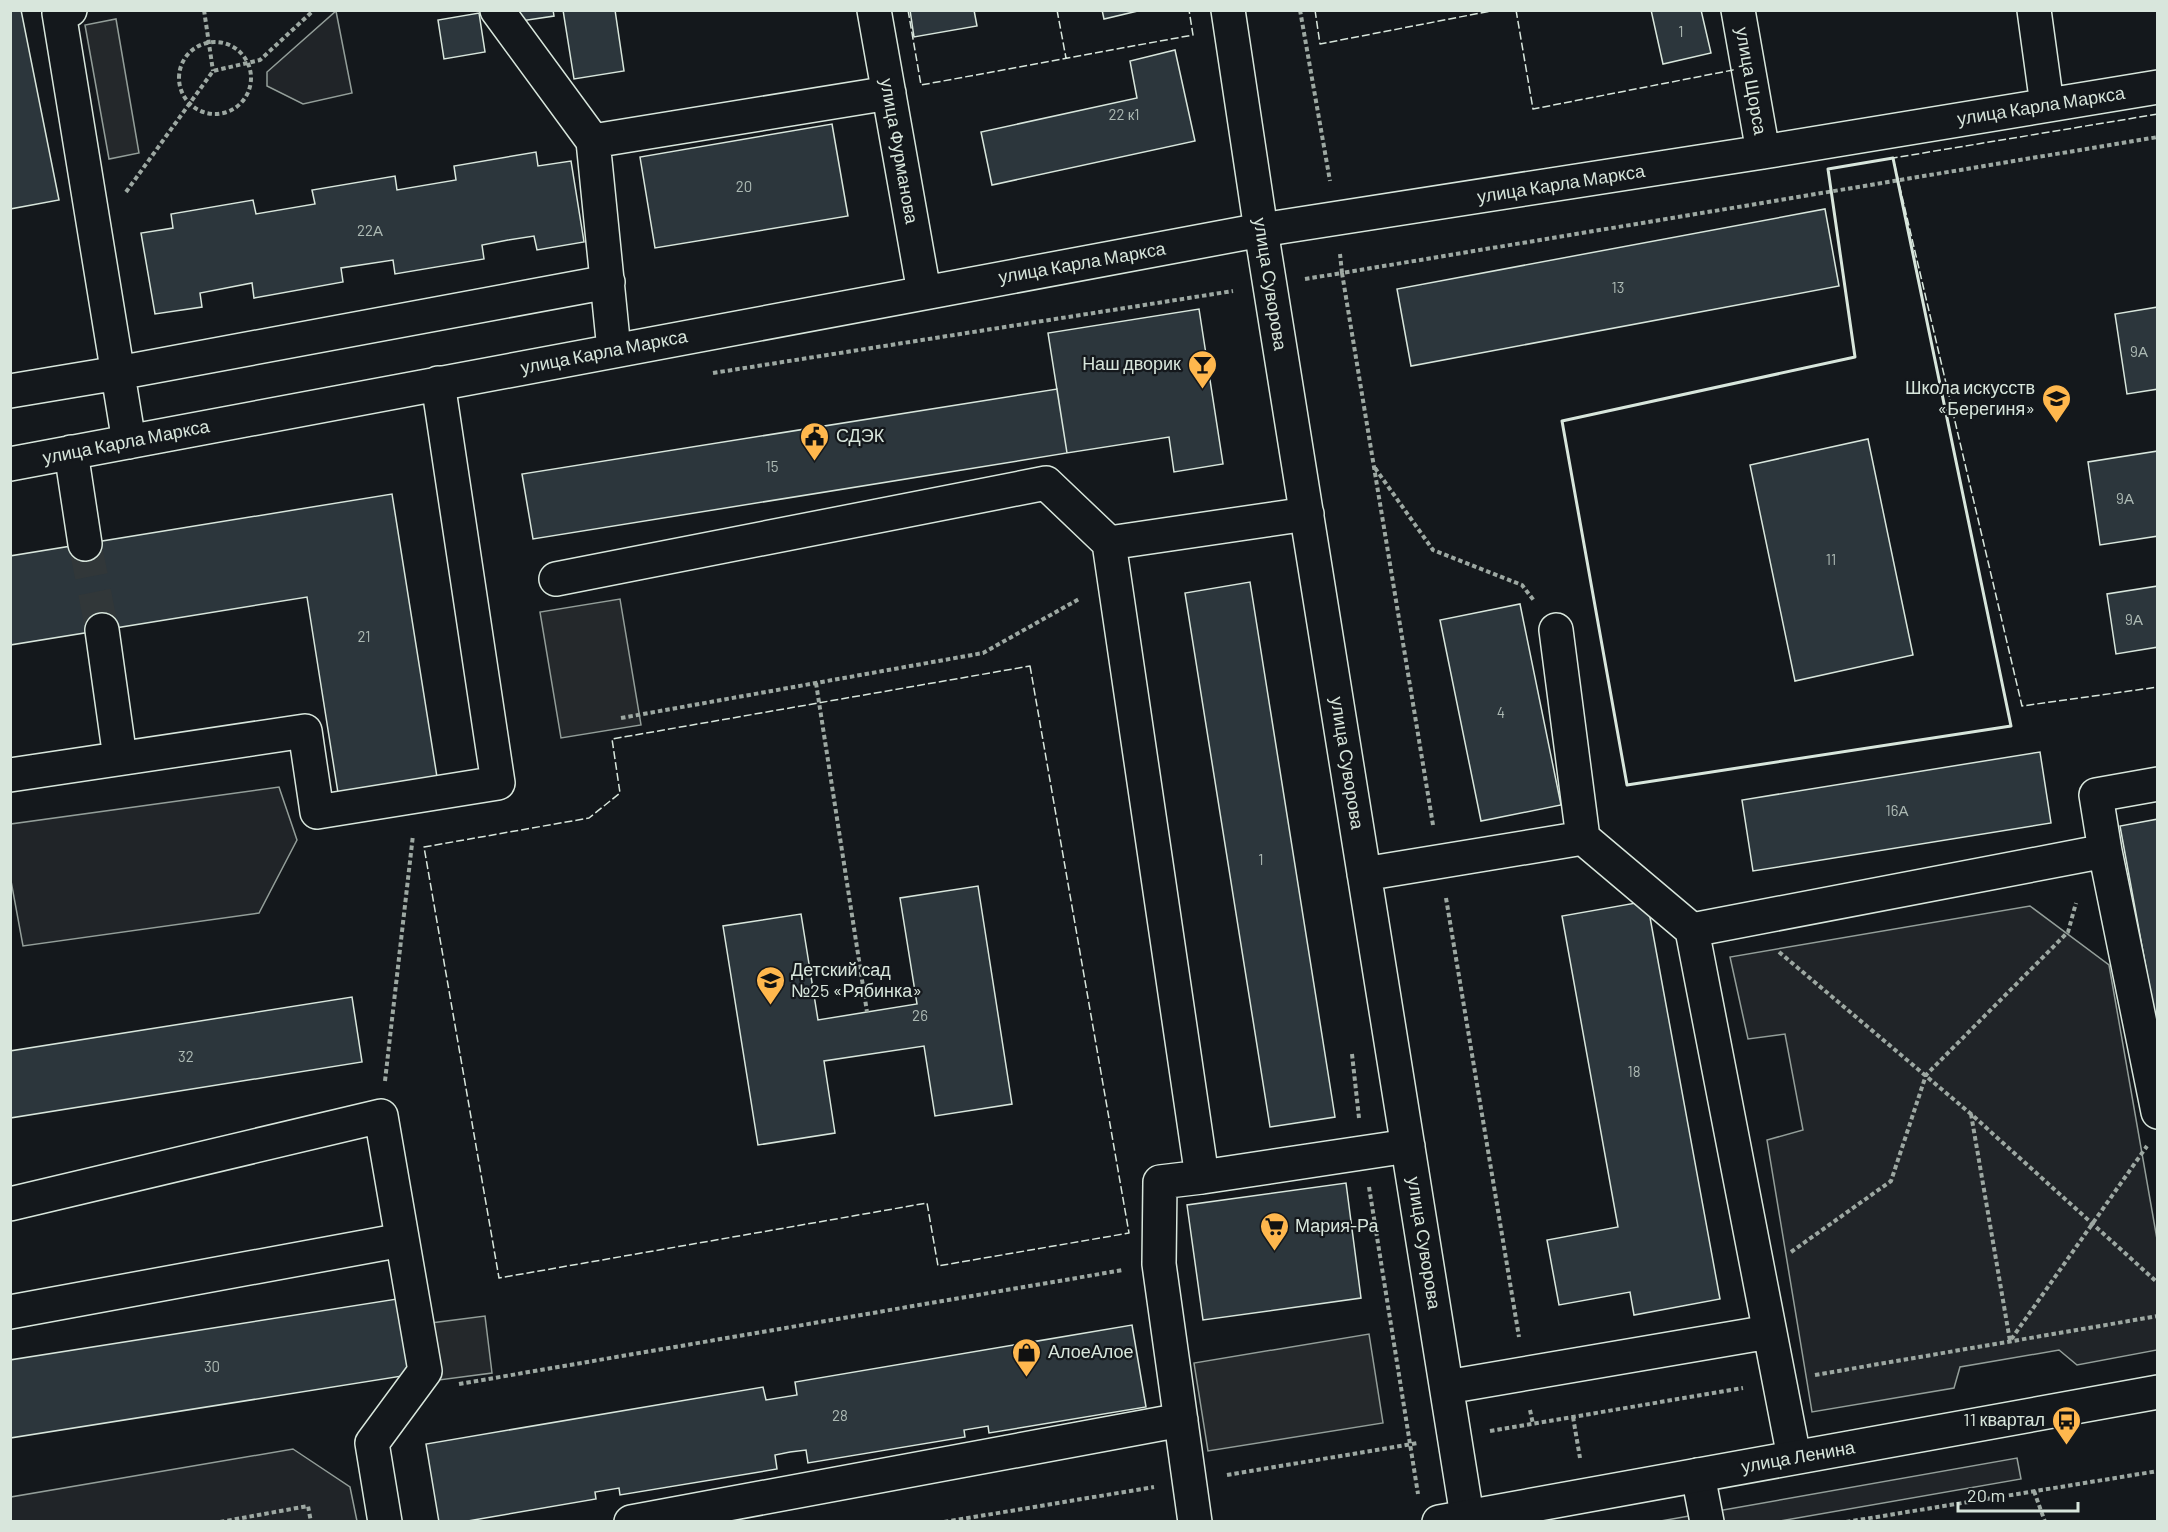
<svg xmlns="http://www.w3.org/2000/svg" width="2168" height="1532" font-family="Barlow,sans-serif">
<style>
.green{fill:#202428;stroke:#939e99;stroke-width:1.5}
.parking{fill:#24282b;stroke:#939e99;stroke-width:1.5}
.building{fill:#2c363c;stroke:#d8e6dc;stroke-width:1.5}
.lines{fill:none;stroke-linecap:round;stroke-linejoin:round}
.minor-tunnel{stroke:#313739;stroke-width:33;stroke-dasharray:33 16;stroke-linecap:butt}
.minor-casing{stroke:#d8e6dc;stroke-width:36}
.major-casing{stroke:#d8e6dc;stroke-width:36}
.path{stroke:#9da8a2;stroke-width:4;stroke-dasharray:4.5 3;stroke-linecap:butt}
.minor{stroke:#14181c;stroke-width:33}
.major{stroke:#14181c;stroke-width:33}
.fence{stroke:#d8e6dc;stroke-width:1.5;stroke-dasharray:8 3;stroke-linecap:butt}
.wall{stroke:#d8e6dc;stroke-width:3}
.labels{text-anchor:middle;stroke-width:4.5;stroke-linejoin:round;paint-order:stroke}
.number-label{font-size:15px;fill:#adbab4}
.street-label{font-size:18px;fill:#d8e6dc;stroke:#14181c}
.poi-label{font-size:18px;fill:#d8e6dc;stroke:#14181c;text-anchor:start}
</style>
<rect width="100%" height="100%" fill="#14181c"/>
<path class="green" d="M336,11L352,93L303,104L267,86V72Z
M279,787L297,840L259,913L23,946L11,881V824Z
M2030,906L2109,965L2157,1239V1350L2077,1365L2059,1350L1960,1367L1954,1388L1812,1412L1767,1140L1803,1130L1785,1034L1748,1039L1730,957Z
M293,1449L350,1487L357,1521H11V1497Z
M2017,1458L2021,1479L1780,1521L1655,1522Z"/>
<path class="parking" d="M116,19L139,153L109,159L85,25Z
M620,599L641,725L561,738L540,612Z
M485,1316L492,1373L439,1380L431,1323Z
M1369,1334L1383,1423L1208,1451L1194,1363Z"/>
<path class="building" d="M10,10H21L59,200L10,209Z
M519,10H553L554,16L521,21Z
M563,10H615L624,71L574,79Z
M910,10H974L977,26L914,37Z
M1102,10H1142L1104,19Z
M1651,10H1701L1711,53L1663,64Z
M479,13L485,52L444,59L438,20Z
M1175,50L1195,141L992,185L981,132L1137,98L1130,61Z
M832,124L848,216L655,248L640,157Z
M536,152L538,166L571,161L584,242L537,250L534,236L508,240L482,245L484,259L395,274L393,260L341,268L343,282L254,298L252,283L200,293L202,307L155,314L141,233L173,228L171,214L253,200L256,214L315,204L312,190L395,176L397,190L456,180L454,166Z
M1825,209L1839,286L1411,366L1397,289Z
M2158,307V389L2127,394L2115,314Z
M1199,309L1223,464L1174,472L1169,437L1067,453L1048,333Z
M1057,389L1067,453L533,539L522,474Z
M1868,439L1913,655L1795,681L1750,465Z
M2158,451V536L2100,545L2088,462Z
M392,494L437,777L338,793L307,597L10,645V556Z
M1250,582L1335,1117L1270,1127L1185,593Z
M2158,586V647L2116,654L2107,594Z
M1520,604L1561,805L1481,821L1440,620Z
M2040,752L2051,823L1753,871L1742,800Z
M2158,819V1034L2120,826Z
M978,886L1012,1104L935,1116L924,1046L824,1061L835,1133L758,1145L723,926L801,914L818,1020L867,1012L917,1004L900,898Z
M1647,901L1720,1299L1634,1315L1630,1292L1559,1305L1547,1240L1618,1227L1562,916Z
M352,997L362,1062L10,1118V1051Z
M1346,1183L1361,1298L1203,1320L1187,1205Z
M403,1298L415,1374L10,1438V1360Z
M1132,1325L1146,1407L989,1433L988,1426L964,1430L965,1437L808,1463L806,1450L790,1452L775,1455L777,1469L620,1495L619,1488L595,1492L596,1499L462,1522H439L426,1444L763,1387L766,1400L797,1395L795,1382Z"/>
<g class="lines">
<path class="minor-tunnel" d="M85,544L102,630"/>
<defs>
<path id="minor" d="M70,10L59,13L129,442
M497,10L593,141L614,350
M874,10L924,292
M1228,10L1261,230L1467,1516
M1738,10L1763,152
M2034,10L2047,105
M593,141L889,93
M10,391L118,373L608,282
M71,452L85,544
M10,464L1261,230L1763,152L2158,87
M1307,514L1109,543L1202,1177L1408,1146
M556,579L1046,483L1109,543
M102,630L120,758
M1556,630L1583,838L1692,930
M10,775L305,731L317,812L498,783L438,383
M2105,851L2096,795L2158,784
M1364,874L1583,838
M10,1204L381,1116L425,1371L372,1443L385,1522
M10,1312L402,1240
M1447,1387L1769,1332
M1794,1457L1692,930L2105,851L2158,1112
M1698,1475L1707,1522
M631,1522L1181,1420
M1195,1522L1159,1264L1160,1182L1202,1177"/>
<path id="major" d="M1439,1522L2158,1392"/>
</defs>
<use href="#minor" class="minor-casing"/>
<use href="#major" class="major-casing"/>
<path class="path" d="M204,10L213,71
M1300,10L1330,181
M179 78a36 36 0 1 1 72 0a36 36 0 1 1-72 0Z
M126,192L213,71L260,60L314,10
M1305,279L1342,273L1340,254
M713,373L1233,291
M1375,468L1433,550L1522,585L1535,602
M816,683L867,1012
M621,718L983,653L1079,599
M1433,825L1342,273L2158,137
M1446,898L1519,1337
M1779,952L1971,1114L2158,1283
M1352,1054L1359,1118
M385,1081L413,835
M1971,1114L2010,1341L2147,1146
M1369,1187L1418,1494
M1791,1252L1891,1181L1926,1075L2068,932L2076,903
M1815,1375L2158,1316
M459,1384L1123,1270
M1530,1410L1533,1424
M1573,1417L1580,1458
M1490,1431L1743,1388
M1227,1475L1418,1443
M2034,1491L2045,1522
M220,1522L308,1506L311,1522
M944,1522L1154,1487
M1846,1522L2158,1471"/>
<use href="#minor" class="minor"/>
<use href="#major" class="major"/>
<path class="fence" d="M908,10L921,85L1193,35L1189,10
M1057,10L1066,58
M1315,10L1320,44L1496,10
M1516,10L1533,109L1733,70V68
M2158,114L1893,158L2022,706L2158,687
M1030,666L1129,1233L938,1266L927,1203L499,1278L424,847L589,818L620,793L612,739Z"/>
<path class="wall" d="M1893,158L2011,726L1627,785L1562,421L1855,357L1828,169Z"/>
</g>
<defs>
<symbol id="bar-pin" viewBox="-11 -11 22 30"><path d="M0 17L-7.5 6A9.5 9.5 0 1 1 7.5 6Z" fill="#ffb74d" stroke="#14181c"/><path d="M-6-5H6L.8 .8V4.5H3.5V6h-7V4.5H-.8V.8Z" fill="#111"/></symbol>
<symbol id="school-pin" viewBox="-11 -11 22 30"><path d="M0 17L-7.5 6A9.5 9.5 0 1 1 7.5 6Z" fill="#ffb74d" stroke="#14181c"/><path d="M0-5L7-2L0 1L-7-2ZM-4 1L0 2.5L4 1V4Q0 6-4 4Z" fill="#111"/></symbol>
<symbol id="civic-pin" viewBox="-11 -11 22 30"><path d="M0 17L-7.5 6A9.5 9.5 0 1 1 7.5 6Z" fill="#ffb74d" stroke="#14181c"/><path d="M-.6-6.5H3V-4.5H.6V-3L4-1V1h2V6H-6V1h2V-1L-.6-3ZM-1.2 2.5V6h2.4V2.5Z" fill="#111"/></symbol>
<symbol id="supermarket-pin" viewBox="-11 -11 22 30"><path d="M0 17L-7.5 6A9.5 9.5 0 1 1 7.5 6Z" fill="#ffb74d" stroke="#14181c"/><path d="M-6-5.5h2.5l.6 2H6L4.5 2H-2.5L-4.4-4H-6ZM-1.5 3.2a1.3 1.3 0 1 0 .1 0ZM3 3.2a1.3 1.3 0 1 0 .1 0Z" fill="#111"/></symbol>
<symbol id="shop-pin" viewBox="-11 -11 22 30"><path d="M0 17L-7.5 6A9.5 9.5 0 1 1 7.5 6Z" fill="#ffb74d" stroke="#14181c"/><path d="M-5-2.5h2.3a2.7 3.5 0 0 1 5.4 0H5L5.5 6h-11ZM-1.5-2.5h3a1.5 2.3 0 0 0-3 0Z" fill="#111"/></symbol>
<symbol id="bus-pin" viewBox="-11 -11 22 30"><path d="M0 17L-7.5 6A9.5 9.5 0 1 1 7.5 6Z" fill="#ffb74d" stroke="#14181c"/><path d="M-5-6H5V4H4V6H2V4H-2V6H-4V4H-5ZM-3.5-4V0h7V-4ZM-3.5 1.2v1.5H-2V1.2ZM2 1.2v1.5H3.5V1.2Z" fill="#111"/></symbol>
</defs>
<g fill-rule="evenodd">
<use href="#bar-pin" x="1186" y="348" width="33" height="45"/>
<use href="#school-pin" x="2040" y="382" width="33" height="45"/>
<use href="#civic-pin" x="798" y="420" width="33" height="45"/>
<use href="#school-pin" x="754" y="964" width="33" height="45"/>
<use href="#supermarket-pin" x="1258" y="1210" width="33" height="45"/>
<use href="#shop-pin" x="1010" y="1336" width="33" height="45"/>
<use href="#bus-pin" x="2050" y="1404" width="33" height="45"/>
</g>
<g class="labels">
<g class="number-label">
<text x="1681" y="37">1</text>
<text x="1124" y="120">22 к1</text>
<text x="744" y="192">20</text>
<text x="370" y="236">22А</text>
<text x="1618" y="293">13</text>
<text x="2139" y="357">9А</text>
<text x="772" y="472">15</text>
<text x="2125" y="504">9А</text>
<text x="1831" y="565">11</text>
<text x="2134" y="625">9А</text>
<text x="364" y="642">21</text>
<text x="1501" y="718">4</text>
<text x="1897" y="816">16А</text>
<text x="1261" y="865">1</text>
<text x="920" y="1021">26</text>
<text x="186" y="1062">32</text>
<text x="1634" y="1077">18</text>
<text x="212" y="1372">30</text>
<text x="840" y="1421">28</text>
</g>
<g class="street-label">
<text transform="translate(1751 81) rotate(80)" y="6">улица Щорса</text>
<text transform="translate(2041 106) rotate(-9)" y="6">улица Карла Маркса</text>
<text transform="translate(899 151) rotate(80)" y="6">улица Фурманова</text>
<text transform="translate(1561 184) rotate(-9)" y="6">улица Карла Маркса</text>
<text transform="translate(1082 263) rotate(-10)" y="6">улица Карла Маркса</text>
<text transform="translate(1270 284) rotate(81)" y="6">улица Суворова</text>
<text transform="translate(604 352) rotate(-11)" y="6">улица Карла Маркса</text>
<text transform="translate(126 442) rotate(-11)" y="6">улица Карла Маркса</text>
<text transform="translate(1347 763) rotate(81)" y="6">улица Суворова</text>
<text transform="translate(1424 1243) rotate(81)" y="6">улица Суворова</text>
<text transform="translate(1798 1457) rotate(-10)" y="6">улица Ленина</text>
</g>
<g class="poi-label">
<text x="1181" y="370" text-anchor="end">Наш дворик</text>
<text x="2035" y="394" text-anchor="end">Школа искусств<tspan x="2035" dy="21">«Берегиня»</tspan></text>
<text x="836" y="442">СДЭК</text>
<text x="791" y="976">Детский сад<tspan x="791" dy="21">№25 «Рябинка»</tspan></text>
<text x="1295" y="1232">Мария-Ра</text>
<text x="1048" y="1358">АлоеАлое</text>
<text x="2045" y="1426" text-anchor="end">11 квартал</text>
</g>
</g>
<rect width="2168" height="1532" fill="none" stroke="#d8e6dc" stroke-width="24"/>
<path d="M1958 1502v9h120v-9" fill="none" stroke="#d8e6dc" stroke-width="3"/>
<text x="1967" y="1502" font-size="18" fill="#d8e6dc" stroke="#14181c" stroke-width="4.5" paint-order="stroke">20 m</text>
</svg>
